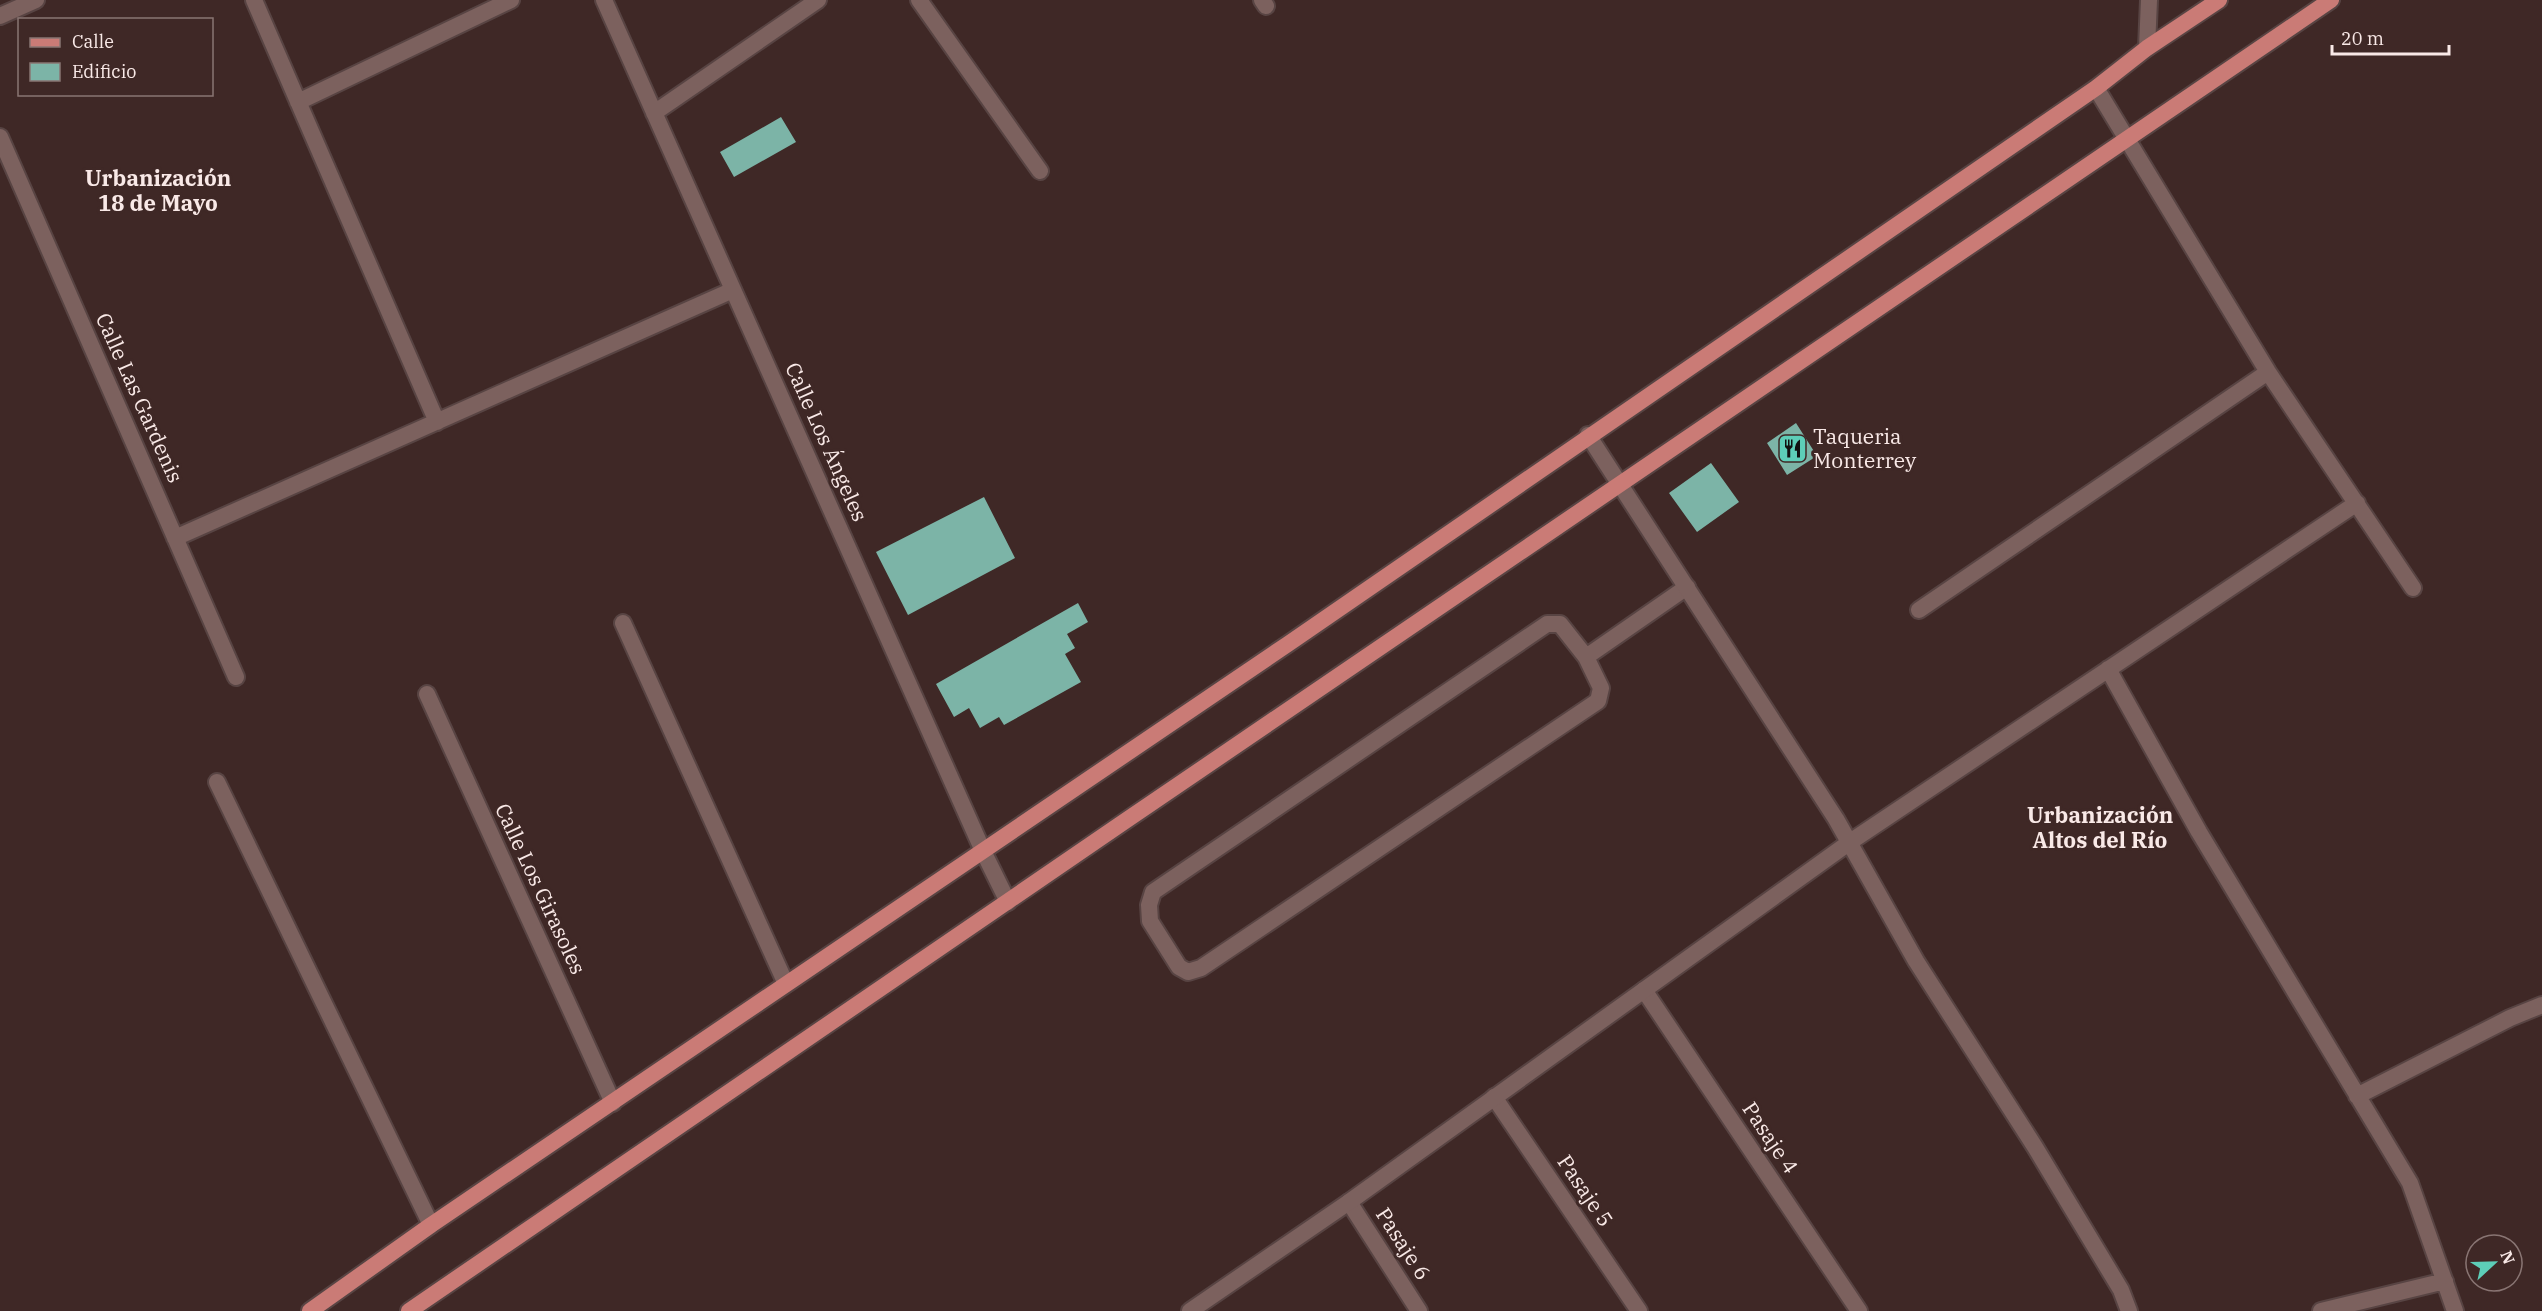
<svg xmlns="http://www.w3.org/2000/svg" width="2542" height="1311" font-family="'IBM Plex Serif',serif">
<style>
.building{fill:#7cb4a7}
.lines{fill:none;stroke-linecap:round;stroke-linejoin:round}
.service-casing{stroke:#584443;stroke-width:20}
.pedestrian-casing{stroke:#584443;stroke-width:20}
.minor-casing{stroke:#584443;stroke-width:20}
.primary-casing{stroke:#584443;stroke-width:20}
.service{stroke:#7c615e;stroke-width:16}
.pedestrian{stroke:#7c615e;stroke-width:16}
.minor{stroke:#7c615e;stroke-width:16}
.primary{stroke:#ca7b76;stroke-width:16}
.labels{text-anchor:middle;stroke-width:6;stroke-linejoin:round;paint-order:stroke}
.street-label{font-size:21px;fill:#f9e9e7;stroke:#3f2826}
.poi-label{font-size:21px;fill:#f9e9e7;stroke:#3f2826;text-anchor:start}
.neighbourhood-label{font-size:22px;font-weight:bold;fill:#f9e9e7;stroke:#3f2826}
</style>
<rect width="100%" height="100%" fill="#3f2826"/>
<path class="building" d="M781,117L796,142L734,177L720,152Z
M1796,423L1817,456L1787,475L1767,443Z
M1711,463L1739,502L1697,532L1669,493Z
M984,497L1015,558L908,615L876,552Z
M1078,603L1088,622L1067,634L1075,648L1065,654L1081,682L1004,725L999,717L980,728L969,708L954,717L936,684Z"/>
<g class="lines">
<defs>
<path id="service" d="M1586,657L1601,688L1598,701L1201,968L1188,972L1179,967L1150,921L1149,905L1153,892L1547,624H1560L1586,657L1687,587"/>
<path id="pedestrian" d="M1644,990L1859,1311
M1494,1097L1639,1311
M1349,1202L1419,1311"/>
<path id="minor" d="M254,0L437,422
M604,0L983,851L1008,902
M919,0L1040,171
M1262,0L1266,6
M0,16L36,0
M2147,48L2149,0
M2096,88L2268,372L2413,588
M298,102L511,0
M654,113L818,0
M0,137L236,677
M1588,435L1836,819L1916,961L2035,1147L2121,1290L2129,1311
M175,538L733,290
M1919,610L2268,372
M623,623L786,984
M2108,669L2199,832L2410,1183L2455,1311
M427,694L613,1103
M217,782L431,1225
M2357,1096L2510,1018L2542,1005
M1190,1311L1349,1202L1850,842L2357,503
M2321,1311L2445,1281"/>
<path id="primary" d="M310,1311L431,1225L1288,644L2096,88L2147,48L2219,0
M409,1311C1047,870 1692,440 2331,0"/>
</defs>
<use href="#service" class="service-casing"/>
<use href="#pedestrian" class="pedestrian-casing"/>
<use href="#minor" class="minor-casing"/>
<use href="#primary" class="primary-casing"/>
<use href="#service" class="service"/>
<use href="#pedestrian" class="pedestrian"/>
<use href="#minor" class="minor"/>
<use href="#primary" class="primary"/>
</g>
<defs>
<symbol id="restaurant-square" viewBox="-11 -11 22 22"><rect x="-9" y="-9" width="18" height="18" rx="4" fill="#5dceb8" stroke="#3f2826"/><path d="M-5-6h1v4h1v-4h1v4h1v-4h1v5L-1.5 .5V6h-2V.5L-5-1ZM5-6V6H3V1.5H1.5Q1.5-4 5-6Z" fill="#111"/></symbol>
</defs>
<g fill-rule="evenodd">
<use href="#restaurant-square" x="1776" y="432" width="33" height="33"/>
</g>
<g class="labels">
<g class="street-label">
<text transform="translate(139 398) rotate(66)" y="7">Calle Las Gardenis</text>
<text transform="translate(826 442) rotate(66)" y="7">Calle Los Ángeles</text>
<text transform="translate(540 889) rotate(65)" y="7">Calle Los Girasoles</text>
<text transform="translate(1770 1138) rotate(56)" y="7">Pasaje 4</text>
<text transform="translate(1585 1191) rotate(56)" y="7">Pasaje 5</text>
<text transform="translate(1403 1244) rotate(57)" y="7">Pasaje 6</text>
</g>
<g class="poi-label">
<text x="1813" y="444">Taqueria<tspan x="1813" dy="24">Monterrey</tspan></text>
</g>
<g class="neighbourhood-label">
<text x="158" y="186">Urbanización<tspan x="158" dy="25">18 de Mayo</tspan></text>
<text x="2100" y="823">Urbanización<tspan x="2100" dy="25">Altos del Río</tspan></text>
</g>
</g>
<rect x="18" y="18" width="195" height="78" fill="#3f2826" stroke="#897573" stroke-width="1.5"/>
<rect x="30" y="38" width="30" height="9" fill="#ca7b76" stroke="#897573" stroke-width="1.5"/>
<text x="72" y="48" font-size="18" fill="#f9e9e7">Calle</text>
<rect x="30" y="63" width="30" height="18" fill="#7cb4a7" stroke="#897573" stroke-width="1.5"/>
<text x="72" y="78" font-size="18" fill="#f9e9e7">Edificio</text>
<g transform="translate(2494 1263) rotate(68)"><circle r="28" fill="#3f2826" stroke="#897573" stroke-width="1.5"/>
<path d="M0-4.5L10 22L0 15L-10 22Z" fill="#5dceb8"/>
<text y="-9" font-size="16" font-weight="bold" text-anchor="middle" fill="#f9e9e7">N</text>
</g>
<path d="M2332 45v9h117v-9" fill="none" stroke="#f9e9e7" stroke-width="3"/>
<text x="2341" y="45" font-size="18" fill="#f9e9e7" stroke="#3f2826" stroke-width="4.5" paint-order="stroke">20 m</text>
</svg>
